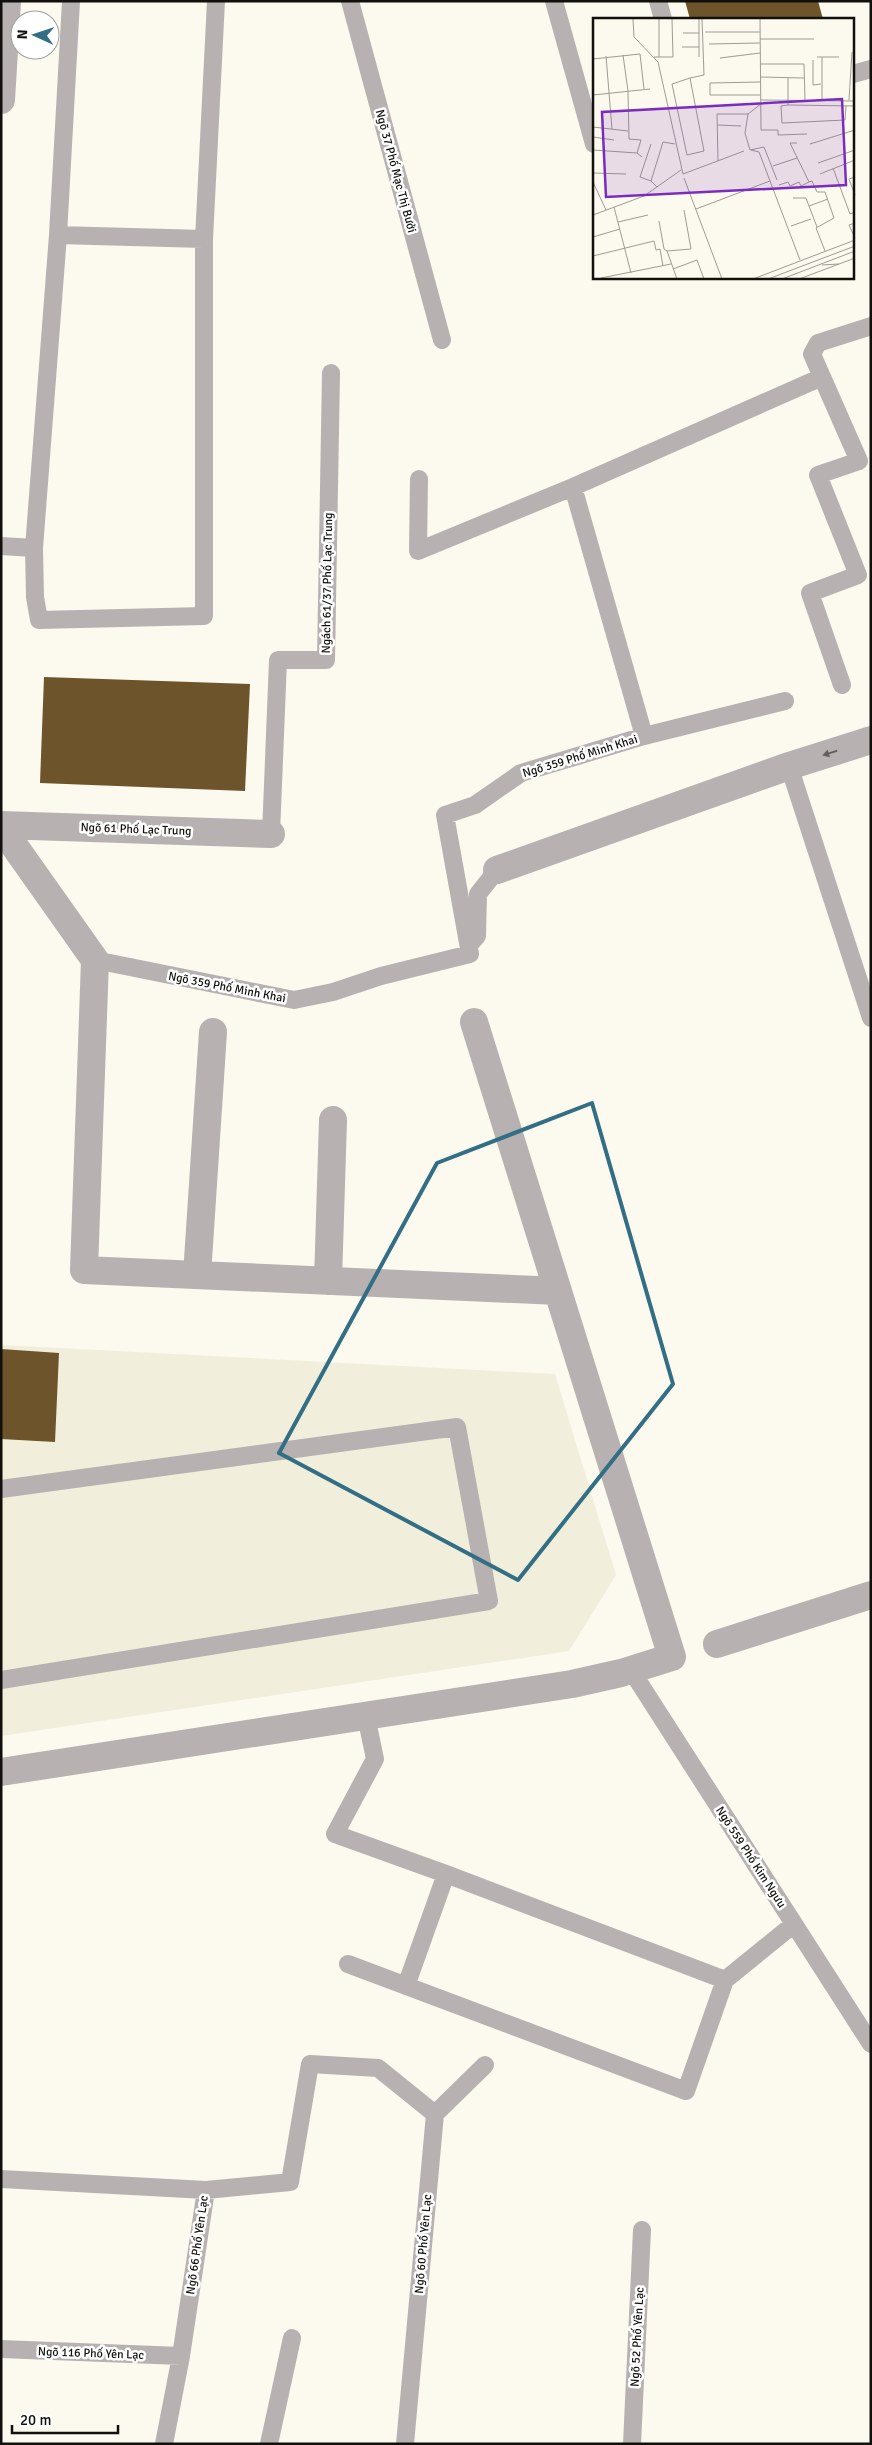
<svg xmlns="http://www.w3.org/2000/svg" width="872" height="2445" font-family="Signika,sans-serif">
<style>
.built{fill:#f2eedc}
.building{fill:#6d542b}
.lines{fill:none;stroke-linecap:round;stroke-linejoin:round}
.lane{stroke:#b7b1b1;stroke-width:18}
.street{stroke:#b7b1b1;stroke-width:28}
.oneway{fill:#64605e}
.marked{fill:none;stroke:#326f85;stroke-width:4;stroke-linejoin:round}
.labels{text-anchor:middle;stroke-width:5;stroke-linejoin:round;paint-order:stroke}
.street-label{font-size:12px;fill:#11100c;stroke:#fff}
.inset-road{fill:none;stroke:#9e9c94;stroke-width:1}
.view{fill:#7b2cbf;fill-opacity:0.15;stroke:#7b2cbf;stroke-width:2.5}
.inset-edge{fill:none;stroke:#11100c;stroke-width:2.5}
</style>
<rect width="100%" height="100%" fill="#fcf9ee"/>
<path class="built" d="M1,1345L555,1374L616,1575L569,1651L1,1736Z"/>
<path class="building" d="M685,1H818L823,19H690Z
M44,677L250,684L245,791L40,783Z
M1,1349L59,1353L55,1442L1,1439Z"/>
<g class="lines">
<path class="lane" d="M350,1L442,340
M554,1L594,144
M658,1L663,19
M853,74L871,69
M58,235L204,239
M822,377L859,461L818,475L858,575L810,593L842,685
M419,479L418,551L573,487L822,377L812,354L818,343L871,326
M573,487L644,736
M1,546L34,548L35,597L39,620L204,616V239L216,1
M34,548L58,235L71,1
M789,766L871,1018
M271,834L278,660H326L331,373
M469,945L477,936L478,894L497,870
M95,960L294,1000L333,992L381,976L470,954L445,815L475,805L521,773L644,736L785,701
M1,1489L457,1427L489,1601L1,1680
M631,1670L871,2044
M366,1716L375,1759L335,1834L446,1874L725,1980L794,1924
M348,1964L686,2091L725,1980
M406,1986L446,1874
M1,2179L206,2190L290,2182L310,2064L378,2068L435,2114
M1,2349L181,2356
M164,2444L181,2356L206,2190
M269,2444L292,2338
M405,2444L435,2114L485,2065
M632,2444L642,2230"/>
<path class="street" d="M1,100L7,1
M1,825L271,834
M1,827L95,960L84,1270L558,1291
M497,870L789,766L871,740
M197,1275L213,1032
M328,1281L333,1120
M717,1644L871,1595
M1,1772L572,1684L621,1673L672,1657L474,1022"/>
</g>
<defs><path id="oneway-solid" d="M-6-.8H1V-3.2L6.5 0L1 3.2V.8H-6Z" transform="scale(1.25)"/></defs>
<use class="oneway" href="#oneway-solid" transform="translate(830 753) rotate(163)"/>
<path class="marked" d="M592,1103L673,1384L518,1580L279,1453L437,1163Z"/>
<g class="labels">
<g class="street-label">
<text transform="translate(396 171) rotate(75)" y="4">Ngõ 37 Phố Mạc Thị Bưởi</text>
<text transform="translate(327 583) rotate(-89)" y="4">Ngách 61/37 Phố Lạc Trung</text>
<text transform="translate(580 756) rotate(-17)" y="4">Ngõ 359 Phố Minh Khai</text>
<text transform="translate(136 829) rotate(2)" y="4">Ngõ 61 Phố Lạc Trung</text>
<text transform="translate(227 987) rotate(11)" y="4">Ngõ 359 Phố Minh Khai</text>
<text transform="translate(751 1857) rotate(57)" y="4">Ngõ 559 Phố Kim Ngưu</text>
<text transform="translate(423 2244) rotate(-85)" y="4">Ngõ 60 Phố Yên Lạc</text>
<text transform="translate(197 2245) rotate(-82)" y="4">Ngõ 66 Phố Yên Lạc</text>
<text transform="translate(637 2337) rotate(-87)" y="4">Ngõ 52 Phố Yên Lạc</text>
<text transform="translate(91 2353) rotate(2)" y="4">Ngõ 116 Phố Yên Lạc</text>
</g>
</g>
<g transform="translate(593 18)">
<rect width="261" height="261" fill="#fcf9ee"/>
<path class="inset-road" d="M40,1L41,19L65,44L90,156L151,133M66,1V39M167,1L168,112H185V117L214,116M112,14H167M90,15H106M167,21H221M116,26L167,25M89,29H106M30,37L35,73L36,121L48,122L44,135M13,38L19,111M61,39H80L79,1M106,39V1M224,39H246M229,39V82M127,40L167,35M0,41L47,36L51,71M220,42V67L228,66M167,46H211L212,83M167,59L211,60M97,60L111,133L94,137L79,66L97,60L111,57L109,1M195,60V87L188,88L189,105L252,102L253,88M167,64L117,65V77H167M0,77L57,71M168,82L262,83M256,82L259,34M168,86L155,96L152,115L157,132L171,129L184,162M195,87L262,88M125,107L148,108M0,109L35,113M0,119L21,122M204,125H197L216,164L219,163L224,174H232L241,200L223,210L232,233M58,126L47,159L58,163M217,126L262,112M0,132L44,135L49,139M158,132L166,134L207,242M125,143L124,96H155M225,145L262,132M180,148L204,140M240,150L257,196L262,194M0,155L33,156M227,156L262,142M262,159L256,161L262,177M91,160L129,261M0,164L13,192M186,167L195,164L197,168L206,164L208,168L216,164M64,169L58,163L70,124L82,126M200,180H213L216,188L235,181M216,188L224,209M21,189L38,255M103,191L177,163M0,197L51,178L88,152M66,203L71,231L74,233L84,261M25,204L55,197M262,205L256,207L262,220M198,208L218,201M0,219L27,211M74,233L98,231L91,192M0,238L61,223L63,232L67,231L70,248M229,247L246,246M80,251L104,242L111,261M8,260L78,246M160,261L262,222M175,261L262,228M189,261L262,233M206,261L262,240"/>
<path class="view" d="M249,81L253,167L13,179L9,94Z"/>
<rect width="261" height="261" class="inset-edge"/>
</g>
<rect width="872" height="2445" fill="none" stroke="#11100c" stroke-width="5"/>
<g transform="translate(35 35) rotate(273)"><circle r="24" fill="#ffffff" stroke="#a09f9e"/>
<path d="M0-4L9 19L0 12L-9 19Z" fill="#326f85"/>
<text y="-8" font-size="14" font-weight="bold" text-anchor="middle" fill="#11100c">N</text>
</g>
<path d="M12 2425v8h106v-8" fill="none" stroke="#11100c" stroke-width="2.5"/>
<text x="20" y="2425" font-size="15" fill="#11100c" stroke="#ffffff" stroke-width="4" paint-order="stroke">20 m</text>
</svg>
